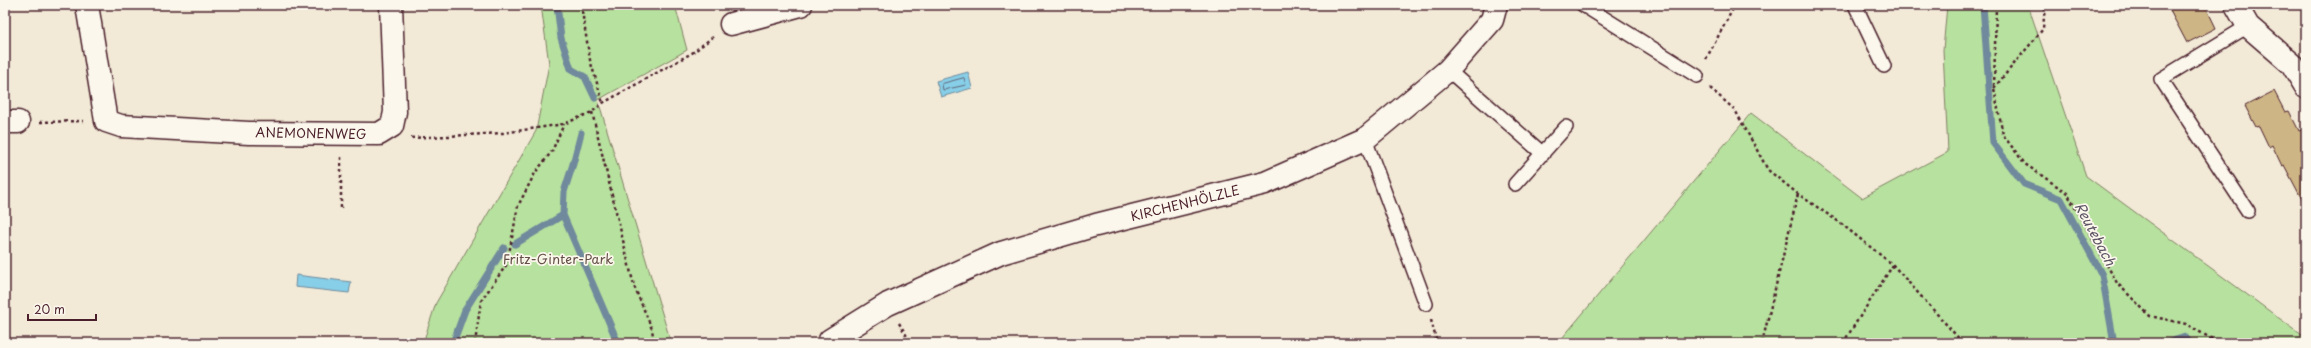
<svg xmlns="http://www.w3.org/2000/svg" width="2311" height="348" font-family="'Playpen Sans',sans-serif">
<style>
.green{fill:#b7e19e;stroke:#808064}
.water{fill:#87cfe8;stroke:#6f899c}
.lines{fill:none;stroke-linecap:round;stroke-linejoin:round}
.shore{stroke:#626577;stroke-width:1}
.stream{stroke:#6f899c;stroke-width:7}
.building{fill:#ceb585;stroke:#4a1f2b}
.service-casing{stroke:#4a1f2b;stroke-width:16}
.minor-casing{stroke:#4a1f2b;stroke-width:25}
.path{stroke:#4a1f2b;stroke-width:2.5;stroke-dasharray:3 3;stroke-linecap:butt}
.service{stroke:#fbf7ec;stroke-width:13}
.minor{stroke:#fbf7ec;stroke-width:22}
.labels{text-anchor:middle;stroke-width:3.5;stroke-linejoin:round;paint-order:stroke}
.street-label{font-size:13px;fill:#4a1f2b;stroke:#fbf7ec}
.park-label{font-size:13px;fill:#655048;stroke:#fbf7ec}
.water-label{font-size:14px;font-style:italic;fill:#5c5464;stroke:#fbf7ec}
</style>
<rect width="100%" height="100%" fill="#f2ead7"/>
<filter id="ink" filterUnits="userSpaceOnUse"><feTurbulence type="fractalNoise" baseFrequency=".025" numOctaves="2"/><feDisplacementMap in="SourceGraphic" scale="8" xChannelSelector="R" yChannelSelector="G"/><feConvolveMatrix kernelMatrix="1 2 1 2 8 2 1 2 1" color-interpolation-filters="sRGB"/></filter>
<g filter="url(#ink)">
<path class="green" d="M541,5H675L687,50L598,100L671,343H423L436,303L536,131L549,64Z
M1947,5H2028L2086,176L2306,338V343H1558L1751,113L1862,198L1948,152L1943,50Z"/>
<path class="water" d="M968,72L972,88L941,97L936,81Z
M296,275L351,282L349,293L295,287Z"/>
<g class="lines">
<path class="shore" d="M964,78L966,85L943,90L942,84Z"/>
<path class="stream" d="M557,5L561,38L571,69L585,77L595,98
M1983,5L1993,143L2024,184L2061,199L2102,275L2114,343
M581,133L573,164L564,192L563,215L618,343
M515,244L563,215
M453,343L465,310L504,248
M2167,343L2185,337L2190,343"/>
</g>
<path class="building" d="M2167,5H2205L2216,28L2187,43Z
M2274,91L2285,112L2289,111L2299,131L2306,128V207L2284,165L2282,166L2272,145L2269,147L2259,126L2256,127L2245,106Z"/>
<g class="lines">
<defs>
<path id="service" d="M1583,5L1697,76
M1855,5L1884,66
M2248,26L2161,79L2248,211
M1448,70L1543,154
M1365,139L1426,304
M1515,184L1566,127"/>
<path id="minor" d="M87,5L106,121L121,126L249,133L379,134L392,126L395,112L391,5
M2236,5L2248,26L2292,64L2306,87
M731,24L801,5
M5,122H18
M830,340L888,304L1001,253L1096,225L1265,183L1365,139L1448,70L1492,20L1496,5"/>
</defs>
<use href="#service" class="service-casing"/>
<use href="#minor" class="minor-casing"/>
<path class="path" d="M581,5L590,60L603,103
M1996,5L1994,88L2003,135L2025,164L2067,193L2117,283L2150,316L2186,324L2219,343
M1706,59L1735,5
M1710,88L1735,110L1768,170L1798,194L1839,222L1893,265L1963,343
M1994,88L2043,29L2045,5
M592,112L634,286L652,329L654,343
M40,122L83,121
M411,138L503,133L564,124L592,112L603,103L692,53L713,37
M341,208V156
M1431,320L1437,343
M899,323L911,343
M475,343L481,301L507,264L518,206L535,173L552,151L564,124
M1762,343L1798,194
M1843,343L1893,265"/>
<use href="#service" class="service"/>
<use href="#minor" class="minor"/>
</g>
</g>
<g class="labels">
<g class="street-label">
<text transform="translate(311 133) rotate(1)" y="5">ANEMONENWEG</text>
<text transform="translate(1185 203) rotate(-14)" y="5">KIRCHENHÖLZLE</text>
</g>
<g class="park-label">
<text x="558" y="264">Fritz-Ginter-Park</text>
</g>
<g class="water-label">
<text transform="translate(2095 234) rotate(62)" y="5">Reutebach</text>
</g>
</g>
<rect width="2311" height="348" fill="none" stroke="#fbf7ec" stroke-width="20"/>
<rect x="10" y="10" width="2291" height="328" fill="none" stroke="#4a1f2b" stroke-width="1.5" filter="url(#ink)"/>
<path d="M28 314v6h68v-6" fill="none" stroke="#4a1f2b" stroke-width="2"/>
<text x="34" y="314" font-size="12" fill="#4a1f2b" stroke="#fbf7ec" stroke-width="3" paint-order="stroke">20 m</text>
</svg>
